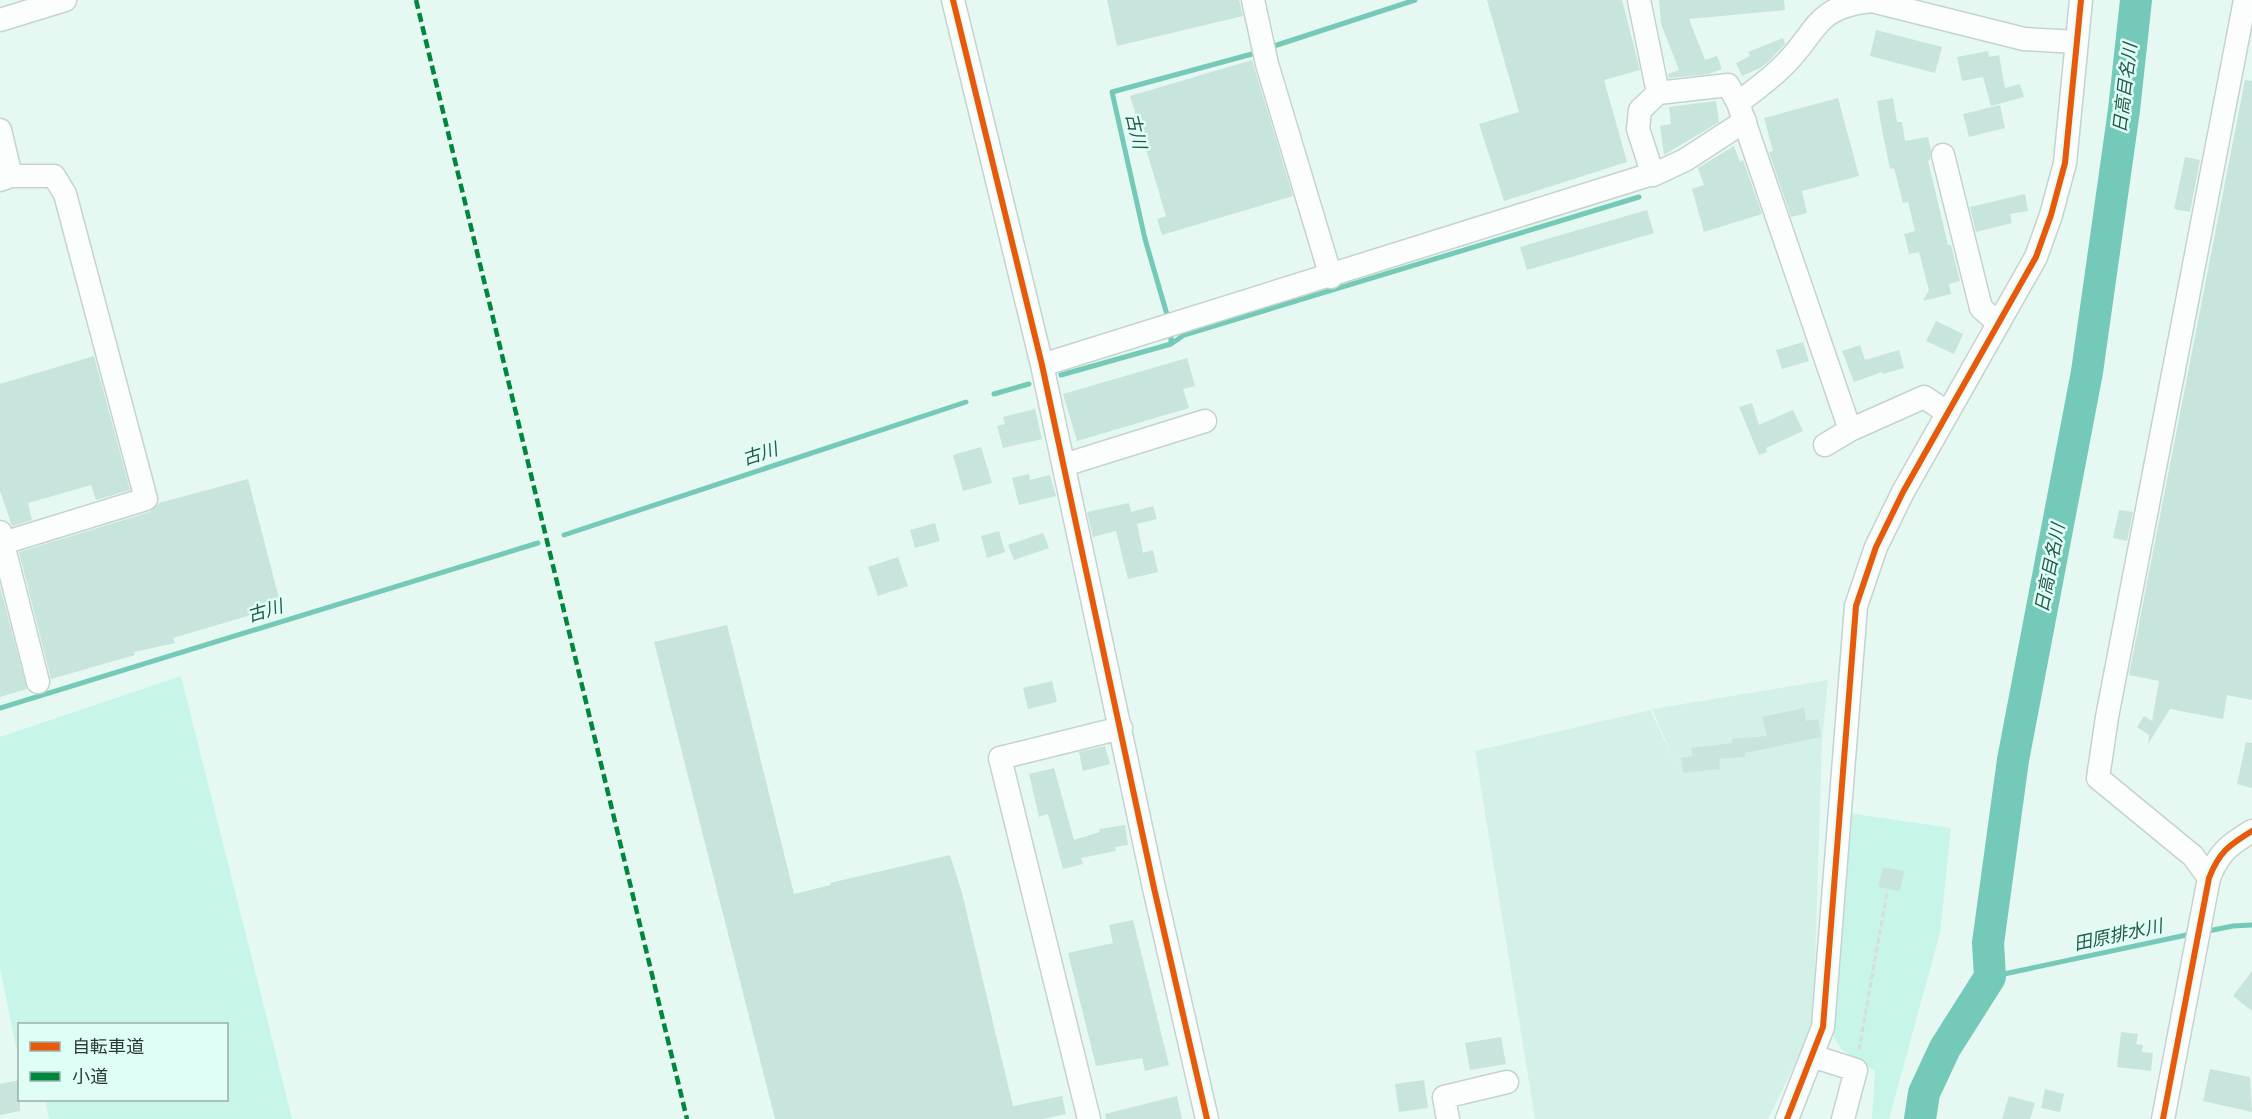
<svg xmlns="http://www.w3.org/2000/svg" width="2252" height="1119" font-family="'Varela Round','Noto Sans JP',sans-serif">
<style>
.built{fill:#d3f1e9}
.green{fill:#c7f5e9}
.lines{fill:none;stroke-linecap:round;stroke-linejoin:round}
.stream{stroke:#75c9b8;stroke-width:5}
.river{stroke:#75c9b8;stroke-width:32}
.building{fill:#c7e4dd}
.minor-casing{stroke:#c5d3ce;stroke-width:25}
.path{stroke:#d8dddb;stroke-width:3;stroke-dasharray:6 3;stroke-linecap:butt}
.minor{stroke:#fbfefd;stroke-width:22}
.quiet{stroke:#00873e;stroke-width:4.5;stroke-dasharray:9 4.5;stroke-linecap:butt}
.cycleway-casing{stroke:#dffff6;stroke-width:10}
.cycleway{stroke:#e8590c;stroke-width:6}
.labels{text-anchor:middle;stroke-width:5;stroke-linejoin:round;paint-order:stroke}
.water-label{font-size:18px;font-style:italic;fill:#28574d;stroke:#dffff6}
</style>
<rect width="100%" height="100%" fill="#e6f8f2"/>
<path class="built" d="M1828,680L1822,742L1813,1028L1768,1119H1535L1475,751L1650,710L1676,764L1652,709Z"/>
<path class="green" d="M181,676L292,1119H49L45,1100H226V1024H20L19,1046L16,1047L0,967V737Z
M1848,813L1951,828L1940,933L1889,1119H1872L1875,1071L1842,1050L1831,1032Z"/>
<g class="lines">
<path class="stream" d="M1271,47L1415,0
M1168,318L1145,239L1112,92L1252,54
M1171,344L1184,335L1639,197
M1061,375L1171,344V338
M994,394L1029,384
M564,535L966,402
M0,708L538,543
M2203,932L2233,926L2252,925
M1990,977L2191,934"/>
<path class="river" d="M1920,1119L1924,1093L1945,1048L1990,977L1988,943L2013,760L2087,372L2124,110L2136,0"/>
</g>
<path class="building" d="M1107,0H1239L1243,16L1117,46Z
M1487,0H1622L1640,70L1604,80L1627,162L1504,201L1479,124L1519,112Z
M1659,0H1784L1785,10L1689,19L1705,60L1717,56L1722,69L1709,74L1669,78L1668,74L1679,70L1661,24Z
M1876,30L1942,47L1935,73L1870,56Z
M1783,38L1785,44L1768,62L1760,68L1742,76L1736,63L1750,56L1748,52Z
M1988,51L1989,57L1999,55L2005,88L2020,84L2024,97L1991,106L1983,77L1962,81L1957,57Z
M1252,60L1293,196L1162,235L1157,219L1166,216L1130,96Z
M2245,80L2252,81V700L2227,695L2223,719L2170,709L2148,744L2149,735L2137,727L2144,716L2152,721L2159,681L2129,675Z
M1838,98L1859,176L1802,191L1807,213L1791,217L1769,152L1773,151L1764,118Z
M1893,98L1897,122H1902L1905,141L1928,137L1931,150L1930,160L1928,161L1948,245H1951L1960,281L1949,284L1951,294L1923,301L1929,290L1919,252L1909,254L1904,234L1915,231L1908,202L1903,203L1894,168L1890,169L1881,125L1877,101Z
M1716,101L1719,122L1664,155L1660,126L1671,124L1669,107Z
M2000,105L2005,128L1969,137L1963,114Z
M1734,146L1740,162L1743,160L1762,214L1704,232L1692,189L1704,185L1698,168Z
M2185,157L2200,160L2190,212L2174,209Z
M2025,194L2028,211L2010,214L2012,223L1976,232L1970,207Z
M1647,210L1654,233L1527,270L1520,247Z
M1936,321L1963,334L1954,354L1926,341Z
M1803,342L1809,361L1782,369L1776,350Z
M1860,345L1865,360L1899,350L1904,368L1883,374L1882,372L1854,382L1842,351Z
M94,356L130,490L96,500L91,485L28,503L32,520L12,526L0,491V384Z
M1187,358L1195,386L1183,389L1189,408L1077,441L1063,394Z
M1752,403L1759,425L1793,410L1803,431L1766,448L1767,452L1759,455L1739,407Z
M1035,409L1042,439L1003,448L997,426L1005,424L1003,417Z
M981,447L992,483L963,491L953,455Z
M1029,474L1030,480L1050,475L1056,496L1019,505L1012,478Z
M248,479L281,606L173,638L175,643L134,652L135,655L51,679L19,552L150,512L159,503Z
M1129,503L1131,512L1153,506L1157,519L1137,524L1143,553L1153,550L1158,572L1128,579L1116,531L1093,537L1087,512Z
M2119,510L2133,512L2127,541L2113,538Z
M935,523L940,541L915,548L910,530Z
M999,531L1005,552L987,558L981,536Z
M1043,533L1049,548L1014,560L1008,545Z
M898,557L908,586L878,596L868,567Z
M0,587L27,689L0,697Z
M727,625L794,894L831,885L830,883L950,855L962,893L1013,1106L1062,1096L1066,1114L1042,1119H775L654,642Z
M1052,681L1057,702L1028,709L1023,688Z
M1804,708L1806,721L1818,719L1821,737L1745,753V757L1719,759L1720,769L1683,773L1681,758L1693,756L1691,748L1732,743V739L1767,736L1762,717Z
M2246,742L2252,743V788L2237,784Z
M1105,746L1110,764L1083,771L1079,752Z
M1054,768L1074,840L1100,832L1099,829L1125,825L1128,845L1115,847L1116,851L1081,858L1083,864L1063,869L1048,814L1039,817L1029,774Z
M1883,867L1904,871L1900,891L1878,887Z
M1133,920L1169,1065L1145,1071L1142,1058L1096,1066L1068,953L1113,943L1109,925Z
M2252,971V1011L2233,996Z
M2121,1032L2138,1034L2136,1044L2143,1045L2142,1052L2153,1053L2151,1071L2117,1067Z
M1501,1037L1506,1064L1470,1070L1465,1043Z
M2210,1069L2250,1077L2252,1112L2203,1101Z
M20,1080V1111L0,1115V1084Z
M1424,1080L1428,1108L1399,1112L1395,1084Z
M2045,1089L2064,1094L2060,1112L2041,1108Z
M1177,1096L1182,1119H1106L1105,1114Z
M2009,1096L2035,1103L2030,1119H2002Z"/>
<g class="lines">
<defs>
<path id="minor" d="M953,0L1042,365L1154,888L1207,1119
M1253,0L1267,64L1331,277
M1639,0L1658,93L1640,110L1638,129L1653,175L1685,160L1745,121
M0,20L65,0
M1658,93L1728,85L1738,103
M0,130L11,176L0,180
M1943,155L1981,308L1998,323
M1042,365L1652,174
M1850,430L1738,103C1753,91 1769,80 1782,67C1819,32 1812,7 1872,1L2024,39L2077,42
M1825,445L1850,430L1924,397L1948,413
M1064,465L1205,421
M0,532L38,682
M3,543L146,499L65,194L54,176H11
M2209,878L2193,856L2098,778L2107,717L2245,0
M1812,1056L1856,1070L1843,1119
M1089,1119L1000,758L1121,728
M1448,1119L1444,1097L1507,1082
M1787,1119L1823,1027L1856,606L1876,547L1903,492L2036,257L2051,215L2065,163L2081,0
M2163,1119L2209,878C2219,852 2229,845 2252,831"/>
</defs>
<use href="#minor" class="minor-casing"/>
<path class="path" d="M1859,1050L1887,892"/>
<use href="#minor" class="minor"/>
<path class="quiet" d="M416,0L687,1119"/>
<defs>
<path id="cycleway" d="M953,0L1042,365L1154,888L1207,1119
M1787,1119L1823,1027L1856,606L1876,547L1903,492L2036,257L2051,215L2065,163L2081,0
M2163,1119L2209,878C2219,852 2229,845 2252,831"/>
</defs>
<use href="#cycleway" class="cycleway-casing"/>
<use href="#cycleway" class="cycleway"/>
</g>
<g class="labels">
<g class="water-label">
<text transform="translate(2125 88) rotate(-83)" y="6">日高目名川</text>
<text transform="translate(1136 131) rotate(77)" y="6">古川</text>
<text transform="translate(760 454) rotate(-18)" y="6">古川</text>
<text transform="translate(2050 568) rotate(-79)" y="6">日高目名川</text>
<text transform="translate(265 611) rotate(-17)" y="6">古川</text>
<text transform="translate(2118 935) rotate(-12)" y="6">田原排水川</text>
</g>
</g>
<rect x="18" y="1023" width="210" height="78" fill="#dffff6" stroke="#98b0a9" stroke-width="1.5"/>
<rect x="30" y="1042" width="30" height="9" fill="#e8590c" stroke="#98b0a9" stroke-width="1.5"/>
<text x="72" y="1053" font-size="18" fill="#2d3936">自転車道</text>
<rect x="30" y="1072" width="30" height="9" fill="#00873e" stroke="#98b0a9" stroke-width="1.5"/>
<text x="72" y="1083" font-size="18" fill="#2d3936">小道</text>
</svg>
